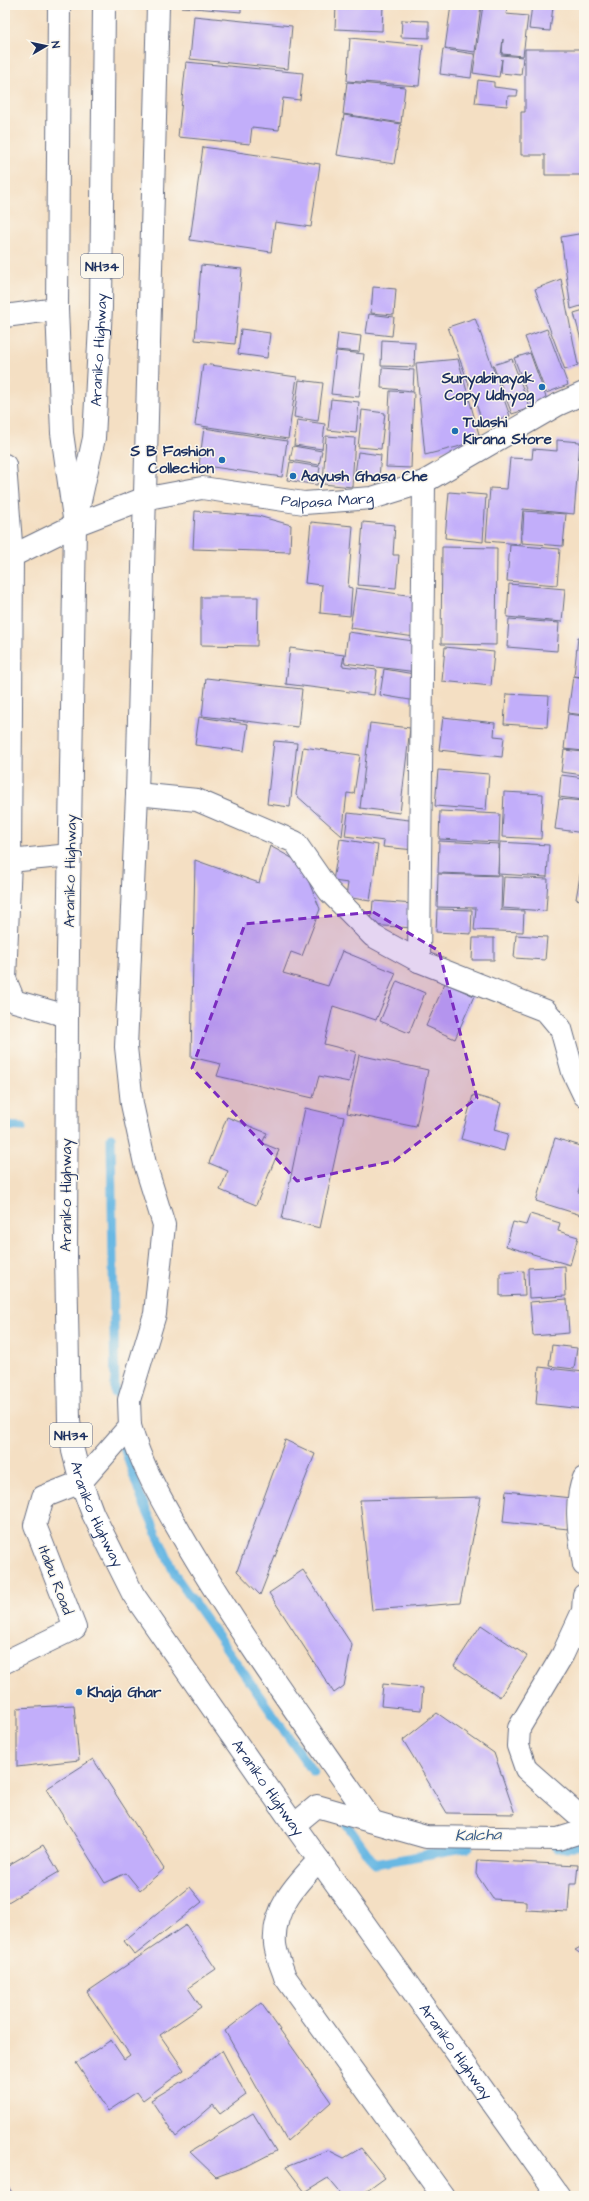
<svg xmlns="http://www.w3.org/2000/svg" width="589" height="2201" font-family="'Architects Daughter',sans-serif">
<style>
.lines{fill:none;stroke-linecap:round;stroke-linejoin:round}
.stream{stroke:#69b8e3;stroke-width:9}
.building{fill:#c2aefa}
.minor-casing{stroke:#676d81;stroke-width:24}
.highway-casing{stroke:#676d81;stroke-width:24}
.minor{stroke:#fff;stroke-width:22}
.highway{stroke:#fff;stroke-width:22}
.marked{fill:#7b2cbf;fill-opacity:0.2;stroke:#7b2cbf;stroke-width:3;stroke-dasharray:8 5;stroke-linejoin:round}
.poi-dot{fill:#1f6fb2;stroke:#fbf7ec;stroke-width:1.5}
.labels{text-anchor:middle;stroke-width:3;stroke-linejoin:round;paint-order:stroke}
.shield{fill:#fbf7ec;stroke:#5e6b89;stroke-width:1}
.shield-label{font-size:14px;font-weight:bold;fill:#1b2f5e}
.street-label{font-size:15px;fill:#1b2f5e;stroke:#fbf7ec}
.poi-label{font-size:15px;font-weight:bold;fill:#1b2f5e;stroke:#fbf7ec;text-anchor:start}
.water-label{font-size:16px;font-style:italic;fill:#325886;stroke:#fbf7ec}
</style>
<rect width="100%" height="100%" fill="#fbf7ec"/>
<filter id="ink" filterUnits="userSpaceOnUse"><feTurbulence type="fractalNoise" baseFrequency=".025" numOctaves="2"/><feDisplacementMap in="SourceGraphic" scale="8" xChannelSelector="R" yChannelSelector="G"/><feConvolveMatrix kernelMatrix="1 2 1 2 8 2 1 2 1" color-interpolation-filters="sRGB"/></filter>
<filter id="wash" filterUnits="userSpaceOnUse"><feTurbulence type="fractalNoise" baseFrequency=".012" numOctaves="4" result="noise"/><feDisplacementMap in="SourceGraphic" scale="16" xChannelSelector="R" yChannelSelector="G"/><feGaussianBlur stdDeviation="0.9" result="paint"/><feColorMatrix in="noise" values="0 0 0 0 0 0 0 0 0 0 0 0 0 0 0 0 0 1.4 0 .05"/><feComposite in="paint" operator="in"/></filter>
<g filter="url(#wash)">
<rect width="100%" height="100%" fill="#f4dfc3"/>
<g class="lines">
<path class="stream" d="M5,1126L23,1127
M111,1137L115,1393
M124,1448L142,1500L175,1575L313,1772
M342,1818L375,1864L469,1847
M556,1848L577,1847L584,1844"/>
</g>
<g id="blocks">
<path class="building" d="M182,5H241V12L182,7Z
M336,5H383L382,31L335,29Z
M451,5H481L475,52L445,48Z
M483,5H508L506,14L528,16L523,56L502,54L503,39L501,55L523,57L521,75L501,73L502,59L499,77L473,73Z
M532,5L553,7L550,31L529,29Z
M194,16L292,26L288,69L190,59Z
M402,20L429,21V38L401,37Z
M350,38L423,45L419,86L347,81Z
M443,49L474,54L471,78L440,74Z
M525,49H584V175H545V155H521V112H525Z
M186,62L303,73L300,100L283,98L279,130L252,127L250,144L178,137Z
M478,80L494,82V87L518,90L517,96H508L507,106L475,103Z
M347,82L405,87L401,123L343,114Z
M344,115L401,124L394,164L337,155Z
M203,147L320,164L311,227L275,222L271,252L190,240Z
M584,233V305L571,309L561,237Z
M201,265L242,269L235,344L195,340Z
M561,279L578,365L565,370L535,289Z
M373,287L396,289L394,315L371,313Z
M584,310V348H583L574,313Z
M369,314L394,317L392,336L366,333Z
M475,318L510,416L484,426L448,327Z
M241,329L270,333L267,358L238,354Z
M547,329L568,385L546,393L525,337Z
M338,333L361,336L359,352L336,350Z
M382,340L415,342L414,367L381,366Z
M336,351L364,354L359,397L331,394Z
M530,353L547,400L532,405L514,358Z
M458,359L480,438L457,447L425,455L416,363Z
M512,359L530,408L512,414L493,365Z
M203,364L297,377L288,439L195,425Z
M382,368L414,370L413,391L381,388Z
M299,380L323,383L318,421L294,417Z
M390,391L414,392L411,468L386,467Z
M331,399L359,402L356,433L328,430Z
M362,410L385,413L381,449L358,447Z
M297,420L325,424L322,449L294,445Z
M204,428L287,441L282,477L199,465Z
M326,436L355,438L352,487L323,484Z
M557,440L580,442L574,514L523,509L520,544L486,541L490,488L507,489L510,458L532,459L533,449L557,451Z
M293,446L322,451L319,465L290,460Z
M358,452L381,455L379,477L355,474Z
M290,462L320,467L317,485L287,480Z
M449,492L486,495L483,542L445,538Z
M195,511L258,516L291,525L290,552L193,549Z
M524,511L566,514L563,546L522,543Z
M311,522L353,526L348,587L352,588L350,616L320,613L322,585L305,583Z
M363,522L395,525L393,555H399L396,588L358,585Z
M510,545L560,549L557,585L507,581Z
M442,547L497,548L496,645L441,644Z
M509,584L565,589L562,622L507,617Z
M356,588L421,597L415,637L350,628Z
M201,597H258L257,646L201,645Z
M509,619L559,623L557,651L507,647Z
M348,632L421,642L417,672L344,663Z
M578,637L584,638V677L574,676Z
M445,647L494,652L491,686L442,681Z
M290,648L344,655L342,666L377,670L374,695L286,684Z
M384,669L420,675L416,701L380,695Z
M573,676L584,678V715L568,713Z
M206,678L302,689L298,727L202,716Z
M506,694L549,696L547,727L504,724Z
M568,714L584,716V751L564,749Z
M199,717L248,724L244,751L195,745Z
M443,717L495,723L494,736L504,737L502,757L439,750Z
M370,723L410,728L400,813L360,808Z
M274,741L297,743L290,807L267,804Z
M303,747L360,755L354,794L347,793L342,836L296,795Z
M564,750L584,752V775L561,772Z
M438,770L489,774L486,810L435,806Z
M561,775L584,778V800L559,797Z
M504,792L543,794L541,839L502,837Z
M559,799L584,801V833L555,829Z
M440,811L500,814L499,842L439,839Z
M348,813L418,821L415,850L383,847L384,841L345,836Z
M340,839L378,845L370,901L346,897L348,883L333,881Z
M439,841L499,844L498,875L438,873Z
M500,842L549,845L547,877L498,874Z
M270,846L301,863L320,909L302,956L291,952L283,973L328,986L342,951L396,973L376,1020L333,1006L324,1044L356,1052L349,1082L319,1076L313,1098L217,1076L221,1064L191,1057L195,860L259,883Z
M581,870H584V901L576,899Z
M438,874L502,876L501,910L524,911L523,932L474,930L476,908L437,907Z
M504,877L548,879L546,911L502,908Z
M373,901L414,904L412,928L371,925Z
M437,909L472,910L471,934L436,932Z
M516,935L547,937L545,960L514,958Z
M473,938H494V960H472Z
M397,981L425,993L409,1033L380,1021Z
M445,983L474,996L455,1039L426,1026Z
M359,1055L428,1070L416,1127L347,1113Z
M473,1095L501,1103L494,1130L508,1134L504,1151L461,1139Z
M305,1108L344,1117L320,1228L282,1219Z
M227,1117L267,1133L262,1143L279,1150L256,1205L220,1190L228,1171L209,1163Z
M555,1138L584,1147V1173L578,1192L584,1194V1216L536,1201Z
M530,1214L560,1223L558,1231L578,1237L570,1265L506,1246L513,1222L526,1225Z
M565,1266L566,1296L529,1298L528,1268Z
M524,1271L525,1295L500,1296V1273Z
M567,1299L569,1333L533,1336L530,1302Z
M552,1345L577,1348L574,1369L549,1366Z
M539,1367L584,1372L583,1409L536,1404Z
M285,1440L315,1454L260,1595L237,1571Z
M506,1491L571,1498L568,1529L503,1522Z
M481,1497L460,1603L372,1610L360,1500Z
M303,1570L352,1645L344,1686L334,1693L269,1593Z
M481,1625L527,1656L500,1697L454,1666Z
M383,1684L423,1688L421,1710L381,1706Z
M74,1705L79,1760L17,1767V1708Z
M437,1713L494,1753L515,1814L447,1813L403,1740Z
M93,1759L164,1869L140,1890L126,1873L105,1883L46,1789Z
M43,1845L59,1872L8,1902L5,1897V1867Z
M477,1860L578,1865L576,1884H570L568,1912L526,1910V1901L493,1899L476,1874Z
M190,1887L202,1902L135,1955L124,1941Z
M186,1925L216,1969L188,1988L201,2007L160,2035L184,2070L143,2100L137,2092L108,2111L76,2063L111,2040L124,2059L130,2055L87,1992Z
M584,1945V1956L575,1950Z
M261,2003L331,2102L287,2141L225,2031Z
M222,2050L246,2095L220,2114L213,2105L176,2137L151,2100L192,2075Z
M253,2113L276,2151L249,2165L216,2177L190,2152Z
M361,2148L385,2178L360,2196H343L328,2178L305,2192L286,2167L328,2150L344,2158Z
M5,2181L14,2196H5Z"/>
</g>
</g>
<g filter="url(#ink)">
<use href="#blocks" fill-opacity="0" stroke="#676d81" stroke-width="1"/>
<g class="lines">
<defs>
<g id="minor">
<path d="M5,316L57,309"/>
<path d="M5,465L12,556L10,861L5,979L14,1001L67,1016"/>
<path id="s1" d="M5,565L12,556L75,525L143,499L202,488L304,503L372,498L424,482L557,405L584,393"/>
<path d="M137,794L197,800L295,842L329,891L373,936L419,961L546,1011L561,1029L573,1072L584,1095"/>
<path d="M10,861L70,855"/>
<path d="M419,961L424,482"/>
<path d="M130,1426C142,1469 166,1508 188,1546C244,1641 310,1731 372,1821"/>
<path d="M584,1478C573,1504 580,1537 584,1565"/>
<path d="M584,1595L583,1611L563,1654L519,1728L518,1746L526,1769L584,1820"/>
<path d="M5,1662L75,1628L35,1525L43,1497L81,1482L130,1426L129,1400L155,1314L164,1225L145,1164L132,1104L126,1047L137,794L158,5"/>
<path d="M294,1825L317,1806L426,1837L558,1839L584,1831"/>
<path d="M319,1860C297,1883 272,1909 275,1944C276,1955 282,1967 285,1977L443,2196"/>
</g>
<g id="highway">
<path id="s2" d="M59,5L57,309L62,433L75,525L67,1016L66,1256L69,1421L73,1451L81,1482L93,1514L133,1594L294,1825L559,2196"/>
<path id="s3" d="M78,510L94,438L101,307L104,5"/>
</g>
</defs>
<use href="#minor" class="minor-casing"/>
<use href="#highway" class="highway-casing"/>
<use href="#minor" class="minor"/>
<use href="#highway" class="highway"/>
</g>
</g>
<path class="marked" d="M373,912L439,951L477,1098L394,1161L297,1181L192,1068L245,924Z"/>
<g class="poi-dot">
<circle cx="542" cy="387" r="4"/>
<circle cx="455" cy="431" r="4"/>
<circle cx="222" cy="460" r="4"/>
<circle cx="293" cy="476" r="4"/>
<circle cx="79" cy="1692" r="4"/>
</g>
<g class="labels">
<g class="shield">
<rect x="81" y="254" width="42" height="24" rx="3"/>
<rect x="50" y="1423" width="42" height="24" rx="3"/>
</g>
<g class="shield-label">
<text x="102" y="271">NH34</text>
<text x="71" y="1440">NH34</text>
</g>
<g class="street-label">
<text dy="5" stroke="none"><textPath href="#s3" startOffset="162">Araniko Highway</textPath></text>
<text dy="5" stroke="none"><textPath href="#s1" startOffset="341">Palpasa Marg</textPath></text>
<text transform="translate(70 871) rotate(-89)" y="5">Araniko Highway</text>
<text transform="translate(66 1195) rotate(-90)" y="5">Araniko Highway</text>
<text dy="5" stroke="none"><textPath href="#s2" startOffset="1515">Araniko Highway</textPath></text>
<text transform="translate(56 1580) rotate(69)" y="5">Itabu Road</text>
<text dy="5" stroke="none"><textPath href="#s2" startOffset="1839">Araniko Highway</textPath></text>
<text dy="5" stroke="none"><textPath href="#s2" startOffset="2163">Araniko Highway</textPath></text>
</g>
<g class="poi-label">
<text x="534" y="383" text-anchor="end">Suryabinayak<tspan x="534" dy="17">Copy Udhyog</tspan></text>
<text x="463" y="427">Tulashi<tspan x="463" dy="17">Kirana Store</tspan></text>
<text x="214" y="456" text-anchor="end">S B Fashion<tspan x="214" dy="17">Collection</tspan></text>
<text x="301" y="481">Aayush Ghasa Che</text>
<text x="87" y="1697">Khaja Ghar</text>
</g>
<g class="water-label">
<text transform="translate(478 1834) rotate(-2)" y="6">Kalcha</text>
</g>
</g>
<rect width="589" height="2201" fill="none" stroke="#fbf7ec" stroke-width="20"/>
<g transform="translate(46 46) rotate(81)" stroke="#fbf7ec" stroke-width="3" paint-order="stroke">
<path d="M0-3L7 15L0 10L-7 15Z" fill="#1b2f5e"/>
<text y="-6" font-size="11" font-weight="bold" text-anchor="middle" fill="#1b2f5e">N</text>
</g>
</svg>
